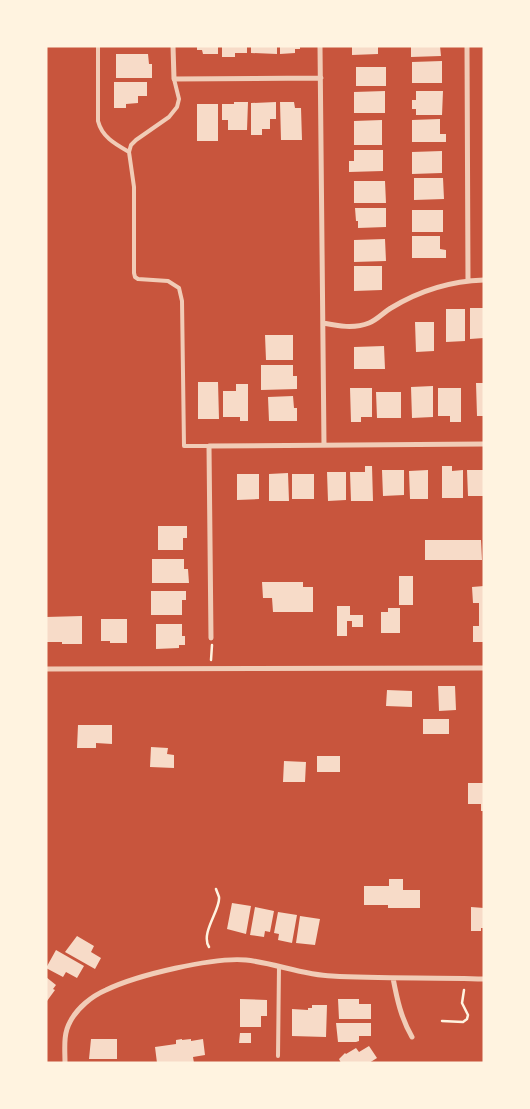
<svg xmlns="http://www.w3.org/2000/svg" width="530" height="1109" font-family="'Libre Baskerville',serif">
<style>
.building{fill:#f7dbc8}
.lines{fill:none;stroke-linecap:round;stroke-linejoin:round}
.path{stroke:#fff3e0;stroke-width:2.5}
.service{stroke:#f1ccb7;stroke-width:4}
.minor{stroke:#f1ccb7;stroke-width:5}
</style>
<rect width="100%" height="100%" fill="#c8553d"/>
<path class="building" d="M197,46H218V54H203L202,50H197Z
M222,46H247V53H235V57H222Z
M251,46H277V54L251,53Z
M280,46H300V49H295V53L280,54Z
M352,46H378V54L352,55Z
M411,46H440L441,56L411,57Z
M116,54H148L149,64H152V78H116Z
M442,61V83H412V62Z
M356,67H386V86H356Z
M114,82H147V96H138V103L126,104V108H114Z
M385,91V113H354V92Z
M416,91H443L442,115H416V109H412V100H416Z
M234,102H248L247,130H228V120H222V104H234Z
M276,102V119H270V129H262V135H251V103Z
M280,102H294L295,108H301L302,140H281Z
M197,104H218V141H197Z
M440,119V134H446V142H412V120Z
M382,120V145H354V121Z
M354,150H383V171L349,172V161H354Z
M442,151V173L412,174V152Z
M414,178H443L444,199L414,200Z
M354,181H385L386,203H354Z
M355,208H386V227L358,228V221H356Z
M412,210H443V232H412Z
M412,236H440V249L446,250V258H412Z
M385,239L386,261L354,262V240Z
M354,266H382V290L354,291Z
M470,308H484V338L470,339Z
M446,309H465V341L446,342Z
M415,322H434V351L416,352Z
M265,335H293V360H266Z
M384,346L385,369H354V347Z
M261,365H293V376H297V389L261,390Z
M198,382H218L219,419H198Z
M476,383H484V416H477Z
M236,384H248V421H240V417H223V391H236Z
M433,386V417L412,418L411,387Z
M350,388H372V417H361V422H351Z
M438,388H461V422H450V416H438Z
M376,392H401V418H377Z
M293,396L294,408H297V421H269L268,397Z
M365,466H372L373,501H351L350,472H365Z
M442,466H452V471L463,470V498H442Z
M382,470H404V495L383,496Z
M428,470V499H410L409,471Z
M467,470H484V496H468Z
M327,472H346V500L328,501Z
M288,473L289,501H269V474Z
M237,474H259V499L237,500Z
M292,474H314V499H292Z
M158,526H187V538H183V550H158Z
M425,540H481L482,560H425Z
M152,559H184V569H188L189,583H152Z
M399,576H413V605H399Z
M262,582H303V587H313V612H273L272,598H263Z
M484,586V642H473V626H479V603H473L472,587Z
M151,591H186V600H182V615H151Z
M337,606H350V615H363V627H352V621H347V636H337Z
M388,608H400V633H381V612H388Z
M82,616V644H62V642H46V617Z
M101,619H127V643H110V641H101Z
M156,624H182V636H185V645H179V648L156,649Z
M438,686H455L456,710L439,711Z
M387,690L412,691V707L386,706Z
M423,719H449V734H423Z
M78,725H112V744L96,743V748H77Z
M151,747L168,748L167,754L174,755V768L150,767Z
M317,756H340V772H317Z
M284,761L306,762L305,782H283Z
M468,783H484V811H481V804H468Z
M389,879H403V890H420V908H388V905H364V886H389Z
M232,903L251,906L246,934L227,929Z
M255,907L274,911L270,932L265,931L264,937L250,935Z
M471,907L484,908V928H481V931H471Z
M278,912L297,915L292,943L278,940L279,934L274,933Z
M300,916L320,919L315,945L296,943Z
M77,936L94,946L91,952L101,958L95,969L65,952Z
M56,950L84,966L77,978L66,972L63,977L46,968Z
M46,977L56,985L53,989L55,990L47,1001Z
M240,999L267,1000V1016H261V1027H240Z
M338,999H359V1004H371V1019H339Z
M312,1005H327L326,1037L292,1036V1009L308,1010V1008H312Z
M336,1023H371V1036H359V1041L356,1042H338Z
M240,1033H251V1043H239Z
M91,1039H117V1059H89Z
M182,1039V1040L191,1039V1041L203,1039L205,1055L193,1057L194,1063H157L155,1047L176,1044V1040Z
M369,1046L377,1058L369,1063H341L339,1059L345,1053L346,1054L356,1048L359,1052Z"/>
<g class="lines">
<path class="path" d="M211,660L212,645
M209,947C200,933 221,909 219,897C218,894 217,892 216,889
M442,1021L463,1022L467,1019L468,1015L462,1003L464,990"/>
<path class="service" d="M98,46V121C102,137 115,144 129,152
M174,79L179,99L177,107L169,117L136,140L131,145L129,152L134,187V273L135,277L138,279L168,281L179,288L182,301L184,446H209
M278,1056L279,967"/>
<path class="minor" d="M173,46L174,79L321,78
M320,46L324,445
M467,46L468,281
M323,323C338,326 354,329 369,323C377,320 384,312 391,308C419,291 451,281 484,280
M211,638L209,446L484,444
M46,669L484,668
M393,978C397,999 401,1018 412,1037
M65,1063C65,1049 63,1034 70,1022C77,1008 92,996 106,990C137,975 213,957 246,960C275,963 303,975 332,976C383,979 433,977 484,979"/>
</g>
<rect width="530" height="1109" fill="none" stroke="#fff3e0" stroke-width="95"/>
</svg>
